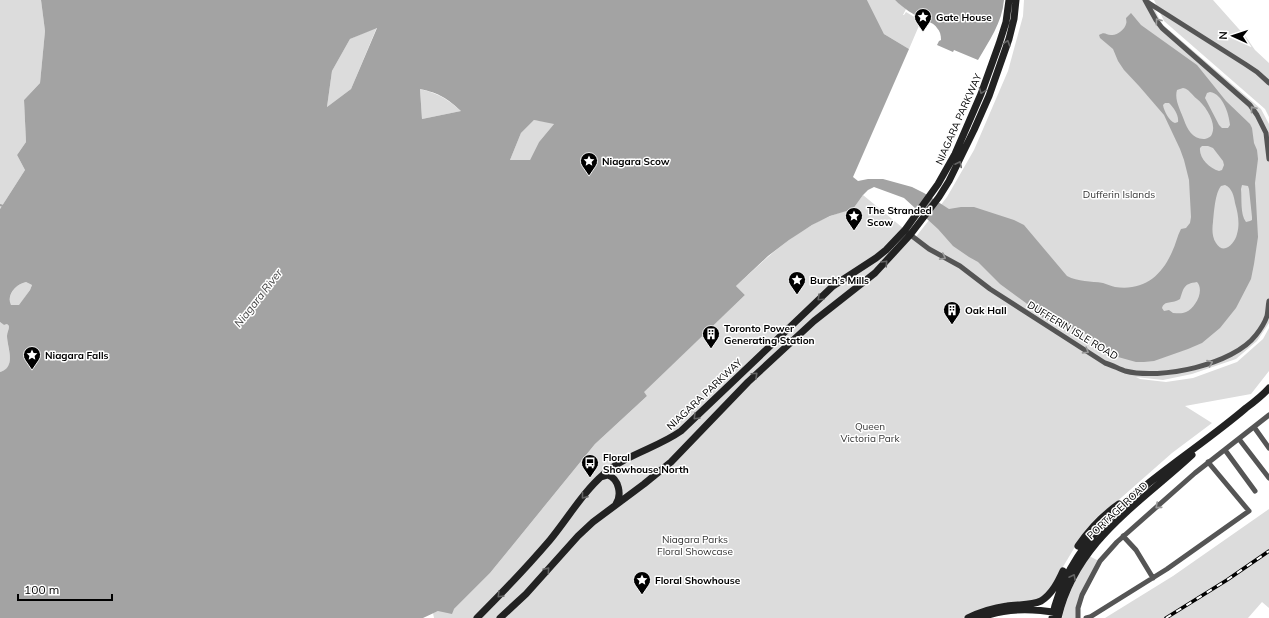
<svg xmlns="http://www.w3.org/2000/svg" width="1269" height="618" font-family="Mulish,sans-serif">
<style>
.green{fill:#dcdcdc}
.water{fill:#a3a3a3;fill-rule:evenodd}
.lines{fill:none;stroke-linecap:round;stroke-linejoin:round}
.stream{stroke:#a3a3a3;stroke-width:2}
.minor{stroke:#555;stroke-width:5}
.secondary{stroke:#222;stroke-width:7}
.rail-casing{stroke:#000;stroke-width:3.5}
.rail{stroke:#fff;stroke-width:2;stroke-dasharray:6;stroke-linecap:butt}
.oneway{stroke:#999}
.oneway2{stroke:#646464}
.labels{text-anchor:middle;stroke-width:3;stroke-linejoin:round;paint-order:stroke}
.poi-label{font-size:10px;font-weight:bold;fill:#000;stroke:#fff;text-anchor:start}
.street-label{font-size:10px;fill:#000;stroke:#fff}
.park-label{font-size:10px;fill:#333;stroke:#fff}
.water-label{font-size:11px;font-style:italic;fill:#444;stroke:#fff}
</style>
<rect width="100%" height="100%" fill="#fff"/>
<path class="green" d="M0,0H41L45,31L40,83L24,100L26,142L17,155L25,170L0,209Z
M867,0H895L906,9L903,15H904L906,12L921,21L909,49L884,34Z
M1024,0H1150L1162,24L1261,109L1269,124V323L1257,341L1236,359L1192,374L1163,380L1136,377L1140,379L1166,382L1193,378L1237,362L1263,339L1269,328V371L1251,394L1185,406L1212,423L1172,453L1105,512L1076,545L1048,592L1038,599L967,616L963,618H434L433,613L438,611L454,609L490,573L595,444L647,396L643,392L745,295L736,286C771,254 805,220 853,209L863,195L915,238L947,197L974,150L1008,71L1023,16Z
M1154,0H1213L1246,37L1255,50L1269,63V117L1265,109L1164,21Z
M377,27L351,89L327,107L332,71L350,39Z
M420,89C439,94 446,98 461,111L422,119Z
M534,120L555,123L539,142L530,160H510L521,133Z
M26,282L32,285L30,290L19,306H11C6,295 16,284 26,282Z
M0,322L4,325L7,324L9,326C9,330 7,332 7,336C7,347 17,368 0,372Z
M1269,509V608L1262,602L1248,618H1105L1173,576Z
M1089,556L1099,561L1080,598L1079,618H1062C1067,595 1077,576 1089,556Z"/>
<path class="water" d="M41,0H867L884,34L909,49L853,177L858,181L868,179H883L912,187L924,193L949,209L961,207H974L1014,220L1024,225L1067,276C1078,282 1091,281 1103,283C1107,284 1110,286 1115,287C1143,291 1161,277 1172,252C1176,244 1177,236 1181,229L1186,228L1190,223L1191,217L1189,180L1184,160L1180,149L1164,115L1139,86L1124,70L1118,61L1113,49L1100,38L1099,35C1105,31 1106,35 1111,35C1117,36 1125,29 1126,24C1127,22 1126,20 1126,18L1131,13L1141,25L1197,65L1226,101L1250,124L1252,128L1254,143L1257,150L1258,159L1255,183L1258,237L1254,264L1251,279L1236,308L1220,328L1202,343L1188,349L1154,361L1144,362H1136L1118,357L1105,346L1084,333L1043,318L1030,306L1000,284L978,262L969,257L953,246L938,229L904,198L874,187L868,190L863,195L853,209L830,216L812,225L789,240L768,256L736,286L745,295L644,392L647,396L595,444L490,573L454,609L452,614L438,611L423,618H0V372C17,367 7,347 7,336C7,332 9,330 9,326L7,324L4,325L0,322V209L25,170L17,155L26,142L24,100L40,83L45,31ZM377,28L351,89L327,107L332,71L350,39ZM1183,88C1189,89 1192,95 1197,99C1205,105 1217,123 1212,134C1211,137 1208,138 1205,139C1193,140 1187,129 1184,120C1181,111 1174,100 1177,90ZM420,89C439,93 447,98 461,111L422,119ZM1210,92C1223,94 1229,114 1230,125L1228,128H1222L1219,125L1205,98L1207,93ZM1165,103H1169C1174,108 1179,115 1178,122L1175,123C1169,121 1164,111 1163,105ZM534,120L554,124L539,142L530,160H510L521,133ZM1202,146H1208L1213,148L1223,161L1224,165L1222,170L1219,171C1209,168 1199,158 1200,148ZM1225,185C1232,188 1234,196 1235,203C1238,213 1240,224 1237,234C1235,243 1224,256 1216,243C1212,237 1212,229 1213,222C1214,213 1215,193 1221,186ZM1242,185L1248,186L1249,189L1252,217V220L1250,221L1246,222C1240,214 1242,199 1241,189ZM26,282L32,285L30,290L19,305H11C6,295 16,284 26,282ZM1197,282C1205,291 1195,308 1186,312C1182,314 1177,313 1173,313L1169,310L1164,311L1162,308C1164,300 1173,304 1180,299C1184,288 1183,284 1197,282Z
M895,0H1004C1002,23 989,41 978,60L954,50L953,52L937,45L939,41L941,40C941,35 940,31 937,28C934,23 929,22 924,20C914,15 903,8 895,0Z"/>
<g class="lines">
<path class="stream" d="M0,205L3,206"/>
<path class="minor" d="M1145,0L1156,20L1162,28L1250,105L1257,115L1266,133L1269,159
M1147,2L1245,64L1257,72L1269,83
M908,233L929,249L960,266L990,289L1105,363C1112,365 1119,369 1125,371C1161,380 1233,365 1256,335C1260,330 1265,322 1267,316C1268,312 1268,306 1269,301
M1254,427L1269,448
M1239,439L1269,478
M1225,450L1255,491
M1123,536L1136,550L1153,578
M1078,618V608L1082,595L1100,561L1117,542L1195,473L1269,415
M1086,618L1090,617L1167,569L1249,511L1208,462"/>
<path class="secondary" d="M601,477L608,475C619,479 622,495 616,504
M1078,546C1089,530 1103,515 1119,504
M477,618C502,593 527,567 550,540C568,518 583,492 604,474C627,454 657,448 681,431L833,286L876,258L886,250L905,230L938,184L955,154L981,94L999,44L1006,22L1009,0
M500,618L526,594L578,536L593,522L644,484L671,462L748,382L814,321L875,273L910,235L939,197L949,181L974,130L989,96L1009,39L1014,19L1016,0
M968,618C980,612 993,608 1007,606C1018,604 1031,606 1041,601C1052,594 1058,582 1063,571
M980,618C1005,608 1031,608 1057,613
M1052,618C1072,519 1175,469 1246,408C1254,402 1262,396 1269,388
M1058,618C1076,541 1138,505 1192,455"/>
<defs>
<path id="rail" d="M1166,618L1227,580L1269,551"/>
</defs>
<use href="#rail" class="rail-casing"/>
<use href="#rail" class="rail"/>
</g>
<defs><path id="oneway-chevron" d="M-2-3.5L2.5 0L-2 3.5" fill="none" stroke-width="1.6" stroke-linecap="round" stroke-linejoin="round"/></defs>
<g class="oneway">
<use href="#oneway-chevron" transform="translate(1158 21) rotate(-126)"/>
<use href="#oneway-chevron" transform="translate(1253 109) rotate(-129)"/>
<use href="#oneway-chevron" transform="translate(943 257) rotate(28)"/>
<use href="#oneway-chevron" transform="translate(1086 351) rotate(32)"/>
<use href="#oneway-chevron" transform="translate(1210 363) rotate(-21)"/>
<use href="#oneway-chevron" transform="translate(1158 506) rotate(139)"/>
</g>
<g class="oneway2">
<use href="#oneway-chevron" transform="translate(1007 43) rotate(-72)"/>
<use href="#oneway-chevron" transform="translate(982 91) rotate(111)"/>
<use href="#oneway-chevron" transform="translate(959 164) rotate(-63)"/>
<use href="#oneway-chevron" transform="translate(885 263) rotate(-47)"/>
<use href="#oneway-chevron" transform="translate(820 298) rotate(137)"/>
<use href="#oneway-chevron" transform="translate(755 375) rotate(-43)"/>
<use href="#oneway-chevron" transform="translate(696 417) rotate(135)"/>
<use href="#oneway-chevron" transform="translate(584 496) rotate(129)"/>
<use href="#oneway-chevron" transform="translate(547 570) rotate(-49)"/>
<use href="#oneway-chevron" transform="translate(1073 577) rotate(-63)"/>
<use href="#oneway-chevron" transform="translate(500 595) rotate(134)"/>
</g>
<defs>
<symbol id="sight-pin" viewBox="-11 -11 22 30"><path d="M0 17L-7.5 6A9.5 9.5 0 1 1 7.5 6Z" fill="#000" stroke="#fff"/><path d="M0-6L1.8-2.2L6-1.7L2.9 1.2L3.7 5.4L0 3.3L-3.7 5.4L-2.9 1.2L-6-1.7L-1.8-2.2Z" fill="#fff"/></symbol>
<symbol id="building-pin" viewBox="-11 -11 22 30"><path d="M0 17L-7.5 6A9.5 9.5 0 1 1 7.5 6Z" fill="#000" stroke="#fff"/><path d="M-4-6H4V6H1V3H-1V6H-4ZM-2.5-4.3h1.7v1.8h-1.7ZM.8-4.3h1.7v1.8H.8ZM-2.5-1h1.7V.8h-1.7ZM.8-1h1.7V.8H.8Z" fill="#fff"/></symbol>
<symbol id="bus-pin" viewBox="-11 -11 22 30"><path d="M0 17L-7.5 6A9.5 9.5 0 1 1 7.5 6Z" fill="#000" stroke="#fff"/><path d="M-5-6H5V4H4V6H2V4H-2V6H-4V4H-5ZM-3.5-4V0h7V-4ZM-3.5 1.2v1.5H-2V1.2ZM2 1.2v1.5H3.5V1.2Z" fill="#fff"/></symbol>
</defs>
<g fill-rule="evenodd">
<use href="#sight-pin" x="913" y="7" width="20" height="27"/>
<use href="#sight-pin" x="579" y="151" width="20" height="27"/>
<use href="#sight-pin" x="844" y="206" width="20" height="27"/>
<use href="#sight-pin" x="787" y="270" width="20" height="27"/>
<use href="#building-pin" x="942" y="300" width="20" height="27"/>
<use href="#building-pin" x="701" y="324" width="20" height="27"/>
<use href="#sight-pin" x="22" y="345" width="20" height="27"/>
<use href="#bus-pin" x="580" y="453" width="20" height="27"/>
<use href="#sight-pin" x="632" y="570" width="20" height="27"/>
</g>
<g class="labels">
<g class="poi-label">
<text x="936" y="21">Gate House</text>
<text x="602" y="165">Niagara Scow</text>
<text x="867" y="214">The Stranded<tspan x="867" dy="12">Scow</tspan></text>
<text x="810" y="284">Burch’s Mills</text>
<text x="965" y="314">Oak Hall</text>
<text x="724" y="332">Toronto Power<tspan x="724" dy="12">Generating Station</tspan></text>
<text x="45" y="359">Niagara Falls</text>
<text x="603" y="461">Floral<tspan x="603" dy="12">Showhouse North</tspan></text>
<text x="655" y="584">Floral Showhouse</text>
</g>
<g class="street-label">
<text transform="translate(958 119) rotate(-66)" y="4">NIAGARA PARKWAY</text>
<text transform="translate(1073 330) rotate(31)" y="4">DUFFERIN ISLE ROAD</text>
<text transform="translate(704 394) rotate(-43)" y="4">NIAGARA PARKWAY</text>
<text transform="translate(1117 510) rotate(-43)" y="4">PORTAGE ROAD</text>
</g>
<g class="park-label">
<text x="1119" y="198">Dufferin Islands</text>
<text x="870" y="430">Queen<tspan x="870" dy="12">Victoria Park</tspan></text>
<text x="695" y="543">Niagara Parks<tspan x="695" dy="12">Floral Showcase</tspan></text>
</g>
<g class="water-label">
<text transform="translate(258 298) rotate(-52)" y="4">Niagara River</text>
</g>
</g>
<g transform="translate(1233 36) rotate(273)" stroke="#ffffff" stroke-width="3" paint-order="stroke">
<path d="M0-3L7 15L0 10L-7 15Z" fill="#000000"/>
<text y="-6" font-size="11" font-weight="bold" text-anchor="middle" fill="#000000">N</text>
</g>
<path d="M18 594v6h94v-6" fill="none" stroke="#000000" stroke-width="2"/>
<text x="24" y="594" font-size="12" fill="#000000" stroke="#ffffff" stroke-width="3" paint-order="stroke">100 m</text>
</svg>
